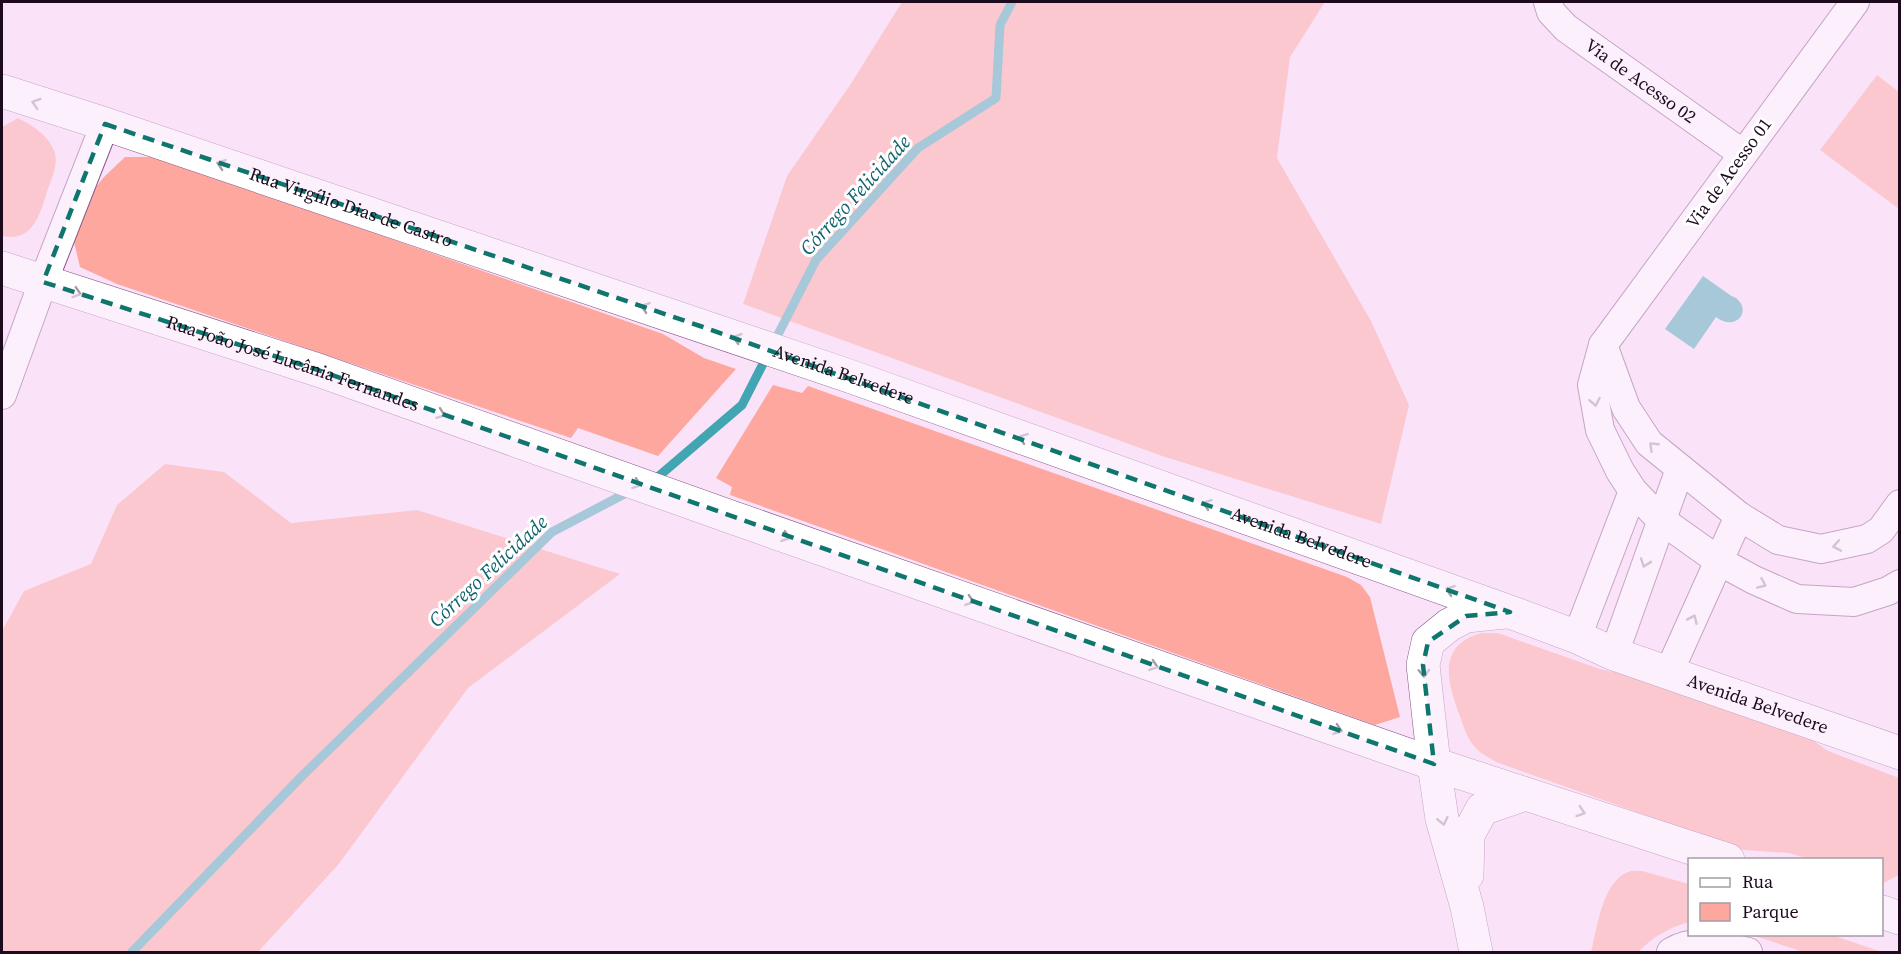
<svg xmlns="http://www.w3.org/2000/svg" width="1901" height="954" font-family="'Source Serif 4',serif">
<style>
.green{fill:#fea79e}
.water{fill:#41a6b2}
.lines{fill:none;stroke-linecap:round;stroke-linejoin:round}
.stream{stroke:#41a6b2;stroke-width:9}
.street-casing{stroke:#885688;stroke-width:30}
.secondary-casing{stroke:#885688;stroke-width:34}
.primary-casing{stroke:#885688;stroke-width:34}
.street{stroke:#fff;stroke-width:28}
.secondary{stroke:#fff;stroke-width:33}
.primary{stroke:#fff;stroke-width:33}
.oneway{stroke:#a59da5}
.marked{fill:none;stroke:#0f766e;stroke-width:4.5;stroke-dasharray:12 8;stroke-linejoin:round}
.labels{text-anchor:middle;stroke-width:6;stroke-linejoin:round;paint-order:stroke}
.street-label{font-size:18px;fill:#1d0a1d;stroke:#fff}
.water-label{font-size:20px;font-style:italic;fill:#0e636c;stroke:#fff}
</style>
<rect width="100%" height="100%" fill="#fae3f9"/>
<path class="green" d="M902,2H1325L1290,57L1277,158L1371,321L1409,405L1381,524L1162,456L743,304L787,176L850,85Z
M1877,75L1899,92V209L1820,150Z
M18,118C33,126 49,135 55,153C58,165 52,178 48,189C40,213 34,243 2,236V127Z
M125,157H157L663,334L704,358L736,369L658,456L578,428L571,438L117,284L80,267L73,238L91,193L104,177Z
M773,385L802,393L808,386L1347,577L1361,585L1370,597L1400,717L1375,725L730,495L732,487L716,478Z
M165,464L224,472L291,523L417,510L620,574L468,688L338,865L258,952H2V631L24,591L91,564L117,505Z
M1481,633H1498L1600,669L1614,672L1628,670L1808,737L1828,751L1899,778V875L1882,884V860L1809,859L1789,853L1744,850L1496,762C1488,757 1478,752 1473,745C1466,736 1463,724 1459,714C1447,681 1437,646 1481,633Z
M1642,871L1689,884V922C1668,928 1653,937 1638,952H1591C1597,929 1602,882 1628,872C1632,870 1638,871 1642,871Z
M1752,935H1832L1882,952H1803Z"/>
<path class="water" d="M1703,276C1712,282 1721,289 1730,295C1733,297 1736,297 1738,300C1751,312 1735,332 1716,317L1694,349L1665,329Z"/>
<g class="lines">
<path class="stream" d="M652,480L659,476L742,405L816,260L918,148L996,98L1000,25L1012,2
M132,952L302,776L552,532L632,490"/>
<defs>
<g id="street">
<path id="s1" d="M1548,2L1551,12L1566,28L1743,154"/>
<path d="M1855,2L1603,345L1592,385L1600,430L1620,471L1633,491L1660,519L1719,561L1754,580L1797,599L1854,602L1888,591L1900,584"/>
<path d="M1603,345L1626,408L1649,443L1739,516L1778,540L1821,549L1867,539L1881,530L1900,504"/>
<path d="M2,395L43,282L105,124"/>
<path d="M1577,637L1633,491"/>
<path d="M1614,654L1680,469"/>
<path d="M1669,672L1739,516"/>
<path d="M1671,952C1696,937 1722,946 1748,952"/>
</g>
<path id="secondary" d="M1434,764L1442,819L1467,907L1476,952
M1467,875L1468,835L1482,809L1525,794"/>
<g id="primary">
<path id="s2" d="M2,91L105,124L852,377L1510,612L1577,637L1614,654L1900,753"/>
<path id="s3" d="M2,268L318,370L731,517L1434,764L1728,860"/>
<path d="M1434,764L1423,665L1428,642L1449,625L1466,616L1505,612"/>
<path d="M1882,912L1900,918"/>
</g>
</defs>
<use href="#street" class="street-casing"/>
<use href="#secondary" class="secondary-casing"/>
<use href="#primary" class="primary-casing"/>
<use href="#street" class="street"/>
<use href="#secondary" class="secondary"/>
<use href="#primary" class="primary"/>
</g>
<defs><path id="oneway-chevron" d="M-2-3.5L2.5 0L-2 3.5" fill="none" stroke-width="1.6" stroke-linecap="round" stroke-linejoin="round" transform="scale(1.5)"/></defs>
<g class="oneway">
<use href="#oneway-chevron" transform="translate(36 103) rotate(-162)"/>
<use href="#oneway-chevron" transform="translate(221 164) rotate(-161)"/>
<use href="#oneway-chevron" transform="translate(77 293) rotate(18)"/>
<use href="#oneway-chevron" transform="translate(645 307) rotate(-161)"/>
<use href="#oneway-chevron" transform="translate(737 338) rotate(-161)"/>
<use href="#oneway-chevron" transform="translate(1595 402) rotate(79)"/>
<use href="#oneway-chevron" transform="translate(441 414) rotate(20)"/>
<use href="#oneway-chevron" transform="translate(1023 438) rotate(-160)"/>
<use href="#oneway-chevron" transform="translate(1653 446) rotate(-136)"/>
<use href="#oneway-chevron" transform="translate(637 484) rotate(20)"/>
<use href="#oneway-chevron" transform="translate(1207 504) rotate(-160)"/>
<use href="#oneway-chevron" transform="translate(786 537) rotate(19)"/>
<use href="#oneway-chevron" transform="translate(1837 546) rotate(170)"/>
<use href="#oneway-chevron" transform="translate(1645 563) rotate(109)"/>
<use href="#oneway-chevron" transform="translate(1762 584) rotate(24)"/>
<use href="#oneway-chevron" transform="translate(1450 590) rotate(-160)"/>
<use href="#oneway-chevron" transform="translate(970 601) rotate(19)"/>
<use href="#oneway-chevron" transform="translate(1693 619) rotate(-66)"/>
<use href="#oneway-chevron" transform="translate(1154 666) rotate(19)"/>
<use href="#oneway-chevron" transform="translate(1424 673) rotate(88)"/>
<use href="#oneway-chevron" transform="translate(1338 730) rotate(19)"/>
<use href="#oneway-chevron" transform="translate(1581 812) rotate(18)"/>
<use href="#oneway-chevron" transform="translate(1443 821) rotate(77)"/>
</g>
<path d="M0 0H1901V954H0ZM105,124L700,326L1510,612L1466,616L1428,642L1423,665L1434,764L318,370L43,282Z" fill="#fae3f9" fill-opacity=".55" fill-rule="evenodd"/>
<path class="marked" d="M105,124L700,326L1510,612L1466,616L1428,642L1423,665L1434,764L318,370L43,282Z"/>
<g class="labels">
<g class="street-label">
<text dy="6" stroke="none"><textPath href="#s1" startOffset="124">Via de Acesso 02</textPath></text>
<text transform="translate(1729 173) rotate(-54)" y="6">Via de Acesso 01</text>
<text dy="6" stroke="none"><textPath href="#s2" startOffset="368">Rua Virgílio Dias de Castro</textPath></text>
<text dy="6" stroke="none"><textPath href="#s3" startOffset="306">Rua João José Lucânia Fernandes</textPath></text>
<text dy="6" stroke="none"><textPath href="#s2" startOffset="888">Avenida Belvedere</textPath></text>
<text dy="6" stroke="none"><textPath href="#s2" startOffset="1374">Avenida Belvedere</textPath></text>
<text dy="6" stroke="none"><textPath href="#s2" startOffset="1860">Avenida Belvedere</textPath></text>
</g>
<g class="water-label">
<text transform="translate(855 195) rotate(-48)" y="7">Córrego Felicidade</text>
<text transform="translate(488 571) rotate(-43)" y="7">Córrego Felicidade</text>
</g>
</g>
<rect width="1901" height="954" fill="none" stroke="#1d0a1d" stroke-width="6"/>
<rect x="1688" y="858" width="195" height="78" fill="#ffffff" stroke="#a59da5" stroke-width="1.5"/>
<rect x="1700" y="878" width="30" height="9" fill="#ffffff" stroke="#a59da5" stroke-width="1.5"/>
<text x="1742" y="888" font-size="18" fill="#1d0a1d">Rua</text>
<rect x="1700" y="903" width="30" height="18" fill="#fea79e" stroke="#a59da5" stroke-width="1.5"/>
<text x="1742" y="918" font-size="18" fill="#1d0a1d">Parque</text>
</svg>
